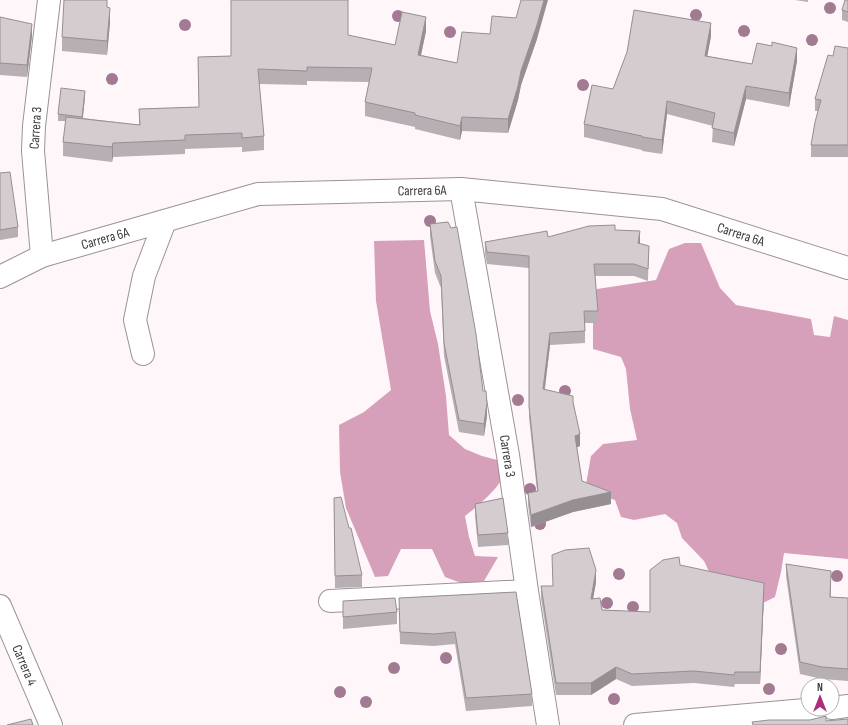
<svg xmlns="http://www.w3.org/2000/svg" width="848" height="725" font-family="'Sofia Sans Condensed',sans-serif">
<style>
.forest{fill:#d7a0ba}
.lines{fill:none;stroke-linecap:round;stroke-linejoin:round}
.minor-casing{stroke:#9b9296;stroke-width:24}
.highway-casing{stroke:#9b9296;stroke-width:24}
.minor{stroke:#fff;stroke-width:22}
.highway{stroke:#fff;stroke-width:22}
.tree{fill:#a27a91}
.wall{fill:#b7afb3}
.shaded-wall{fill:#958f92}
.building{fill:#d5ccd0;stroke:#958f92}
.labels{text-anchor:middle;stroke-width:3.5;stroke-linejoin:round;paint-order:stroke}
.street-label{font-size:14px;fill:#3d3a3b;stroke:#fff}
</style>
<rect width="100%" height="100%" fill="#fff6fa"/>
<path class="forest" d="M424,240L430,311L438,344L446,396L449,435L465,449L482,456L501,461C501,466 503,472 502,477C500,488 474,509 465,516L469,537L475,556L498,557L484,581L464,584L445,577L432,549H401L388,576L375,577L346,508L340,472L339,425L364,412L391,390L376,301L374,241Z
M685,243H701L720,288L736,305L811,319L814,335L830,337L834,316L848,320V559L784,553L781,572L775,597L753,608L712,578L704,561L682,538L677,523L665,514L634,520L621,517L615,500L585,490L591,456L603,444L637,440L630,409L626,369L621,357L593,349V322L597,289L656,280L669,249Z"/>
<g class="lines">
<defs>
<path id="minor" d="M461,189L508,455L527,591L548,725
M42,256L33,151L34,126L49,0
M143,354L135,320L144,276L165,221
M330,601L527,591
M0,606L51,725
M832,708L848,706
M635,725L816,709"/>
<path id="highway" d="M0,277L42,256L258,194L461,189L662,209L848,268"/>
</defs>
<use href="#minor" class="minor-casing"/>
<use href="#highway" class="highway-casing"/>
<use href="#minor" class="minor"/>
<use href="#highway" class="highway"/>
</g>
<g class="tree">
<circle cx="830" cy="8" r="6"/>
<circle cx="696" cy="15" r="6"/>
<circle cx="398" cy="16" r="6"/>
<circle cx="185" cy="25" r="6"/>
<circle cx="744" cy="31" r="6"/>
<circle cx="450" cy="32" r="6"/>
<circle cx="812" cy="40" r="6"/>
<circle cx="112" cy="79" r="6"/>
<circle cx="583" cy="85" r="6"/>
<circle cx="430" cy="221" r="6"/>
<circle cx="565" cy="391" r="6"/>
<circle cx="518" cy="400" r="6"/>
<circle cx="530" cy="489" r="6"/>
<circle cx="540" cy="524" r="6"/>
<circle cx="619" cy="574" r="6"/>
<circle cx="837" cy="576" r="6"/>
<circle cx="607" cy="603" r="6"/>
<circle cx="633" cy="607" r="6"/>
<circle cx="781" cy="649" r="6"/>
<circle cx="446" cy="658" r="6"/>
<circle cx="394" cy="668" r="6"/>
<circle cx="769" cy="689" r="6"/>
<circle cx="340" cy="692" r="6"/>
<circle cx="614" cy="699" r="6"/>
<circle cx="366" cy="702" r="6"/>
</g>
<path class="wall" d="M795,0H808V2Z
M848,0V22L842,20V10Z
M108,8L110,22L107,55L62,51V37Z
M0,17L32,36L27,77L0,75Z
M426,31L421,55L457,63L537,39L521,85L518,100L508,133L462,131L460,140L415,129V127L365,116V102L369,82L307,81V85L259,84L264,136V150L242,152V147L185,149V154L113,157L112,162L63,156V142L66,121H58V114L85,97L83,118L139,125V109L199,107L198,57L231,56L348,35L395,45Z
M711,36L707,56L752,64L797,61L789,107L746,99L734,146L712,142L713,126L667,114L662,154L642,151V150L584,137V124Z
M848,48V157H811V145L818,111H815V99L833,56Z
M0,173L18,227V237L0,240Z
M430,224L483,391L487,416L484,436L459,432L444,356L441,288L435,273L430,236Z
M615,230L640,244L649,246L648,281L634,276H595L598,311V323H585V343L550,345L545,389L573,402L580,446L577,447L582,481L611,504L573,512L531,527L528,505V493L537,491L529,418V268L487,264L485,254V242L548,237Z
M334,498L349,528L362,575V587L335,588Z
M475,504L508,533V545L478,547L475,516Z
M786,564L831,583V597L848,598V681L822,679L800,674L786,576Z
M680,565L764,595L760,684H735L734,687L694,683L632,686L616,679L591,695H556L541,598V586H552L596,582L593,598L602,610L650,612Z
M516,592L532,694V706L466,711L455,644L434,646L400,644L399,598Z
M343,601L397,612V624L343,629Z"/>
<path class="shaded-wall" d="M544,0H548L537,39L521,85L518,100L508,133V119L521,71Z
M110,8V22L107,55V41Z
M426,17V31L418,69V55Z
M711,23V36L705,69V56Z
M32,24V36L27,77V65Z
M797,48V61L789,107V93Z
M746,86V99L734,146V133Z
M85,91V97L82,123V117Z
M667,101V114L662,154V140Z
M462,117V131L460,140V126Z
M113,143V157L112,162V147Z
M640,231V243L638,255V243Z
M550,333V345L543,401V389Z
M487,403V416L484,436V424Z
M580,434V446L575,448V436Z
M611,492V504L573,512L531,527V515L573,500Z
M596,570V582L591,611V599Z
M764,583V595L760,684V672Z
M616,667V679L591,695V683Z"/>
<path class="building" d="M64,0H107V7L110,8L107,41L62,37Z
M231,0H348V35L395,45L402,12L426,17L418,55L457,63L462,32L490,34L492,16L516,18L521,0H544L537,25L521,71L518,86L508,119L462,117L460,126L415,115V113L365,102L372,68L307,67V71L258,69L264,136L242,138V133L185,135V140L113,143L112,147L63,142L66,117L140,125L139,109L199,107L198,57L231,56Z
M845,0H848V12L842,10Z
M634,10L711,23L705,56L752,64L757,43L772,46V42L797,48L789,93L746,86L734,133L712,128L715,113L667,101L662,140L642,137V136L584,124L592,85L613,89L627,52Z
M0,17L32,24L27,65L0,63Z
M835,46L848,48V145H811L815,122L821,100L815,99L828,55L833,56Z
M61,88L85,91L82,117L58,114Z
M10,172L18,227L0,230V173Z
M448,222L451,228L457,227L476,334L483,391H486L487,403L484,424L459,420L444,343L441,276L435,261L430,224Z
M615,225V230L640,231L638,243L649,246L648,269L634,264H594L598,311H584L585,331L550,333L543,389L573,396V402L580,434L575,436L582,481L611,492L573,500L531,515L528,493L538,491L529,406V256L487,252L485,242L547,231L548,237L589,226Z
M341,497L349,528H351L362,575L335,576L334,498Z
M503,498L508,533L478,535L475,504Z
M589,548L596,570L591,599L600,598L602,610L650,612V570L663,560L679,557L680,565L764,583L760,672H735L734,675L694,671L632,674L616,667L591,683H556L541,586H553L552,555L565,550Z
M786,564L831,571L830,597L848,598V669L822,667L800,662Z
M516,592L532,694L466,698L455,632L434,634L400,632L399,598Z
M395,598L397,612L343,617V601Z
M826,716V721L848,719V725H753L752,722L769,720H810Z
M31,719L33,725H7Z"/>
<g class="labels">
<g class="street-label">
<text transform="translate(35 128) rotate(-86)" y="5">Carrera 3</text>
<text transform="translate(422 190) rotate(-1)" y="5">Carrera 6A</text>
<text transform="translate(741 234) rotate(18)" y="5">Carrera 6A</text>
<text transform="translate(105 238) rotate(-16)" y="5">Carrera 6A</text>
<text transform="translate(508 456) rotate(81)" y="5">Carrera 3</text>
<text transform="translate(25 665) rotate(67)" y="5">Carrera 4</text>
</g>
</g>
<g transform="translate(820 697)"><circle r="19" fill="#ffffff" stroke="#b1b0b1"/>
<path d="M0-3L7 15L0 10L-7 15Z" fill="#ad2d7a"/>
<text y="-6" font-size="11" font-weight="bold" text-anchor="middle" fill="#3d3a3b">N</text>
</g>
</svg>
